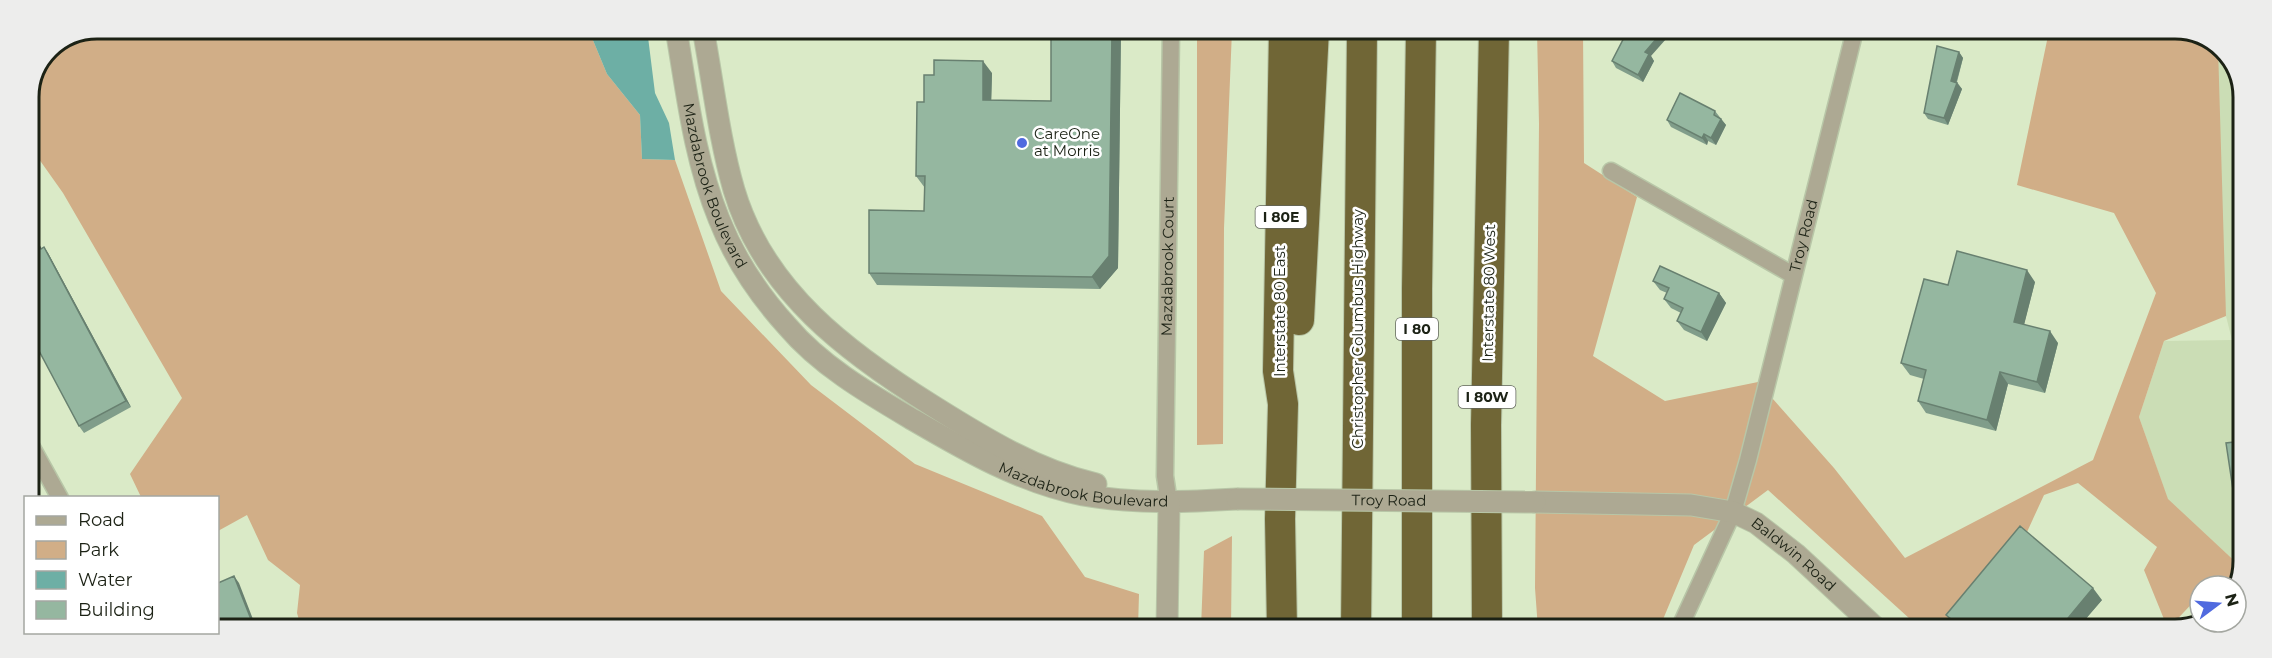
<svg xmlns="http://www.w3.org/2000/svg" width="2272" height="658" font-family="Montserrat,sans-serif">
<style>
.built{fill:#cbddb5}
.green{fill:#d1ae87}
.water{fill:#6dafa5}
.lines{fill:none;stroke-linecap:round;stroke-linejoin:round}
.minor-casing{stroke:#b8c6a7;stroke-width:19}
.tertiary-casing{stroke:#b8c6a7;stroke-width:23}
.motorway-casing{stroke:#b8c6a7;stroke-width:32}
.minor{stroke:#ada993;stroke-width:16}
.tertiary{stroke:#ada993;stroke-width:21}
.motorway{stroke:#706636;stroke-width:30}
.tertiary-bridge-casing{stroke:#b8c6a7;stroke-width:23;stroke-linecap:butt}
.tertiary-bridge{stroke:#ada993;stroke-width:21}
.wall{fill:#809d8a}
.shaded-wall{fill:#688070}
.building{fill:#95b7a0;stroke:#688070;stroke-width:1.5}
.poi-dot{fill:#506adf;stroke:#fff;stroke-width:2}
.labels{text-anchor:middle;stroke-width:5;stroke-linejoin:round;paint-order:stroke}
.shield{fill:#fff;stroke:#60645b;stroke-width:1.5}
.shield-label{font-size:14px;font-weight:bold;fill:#1c2215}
.poi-label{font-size:15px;fill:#1c2215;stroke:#fff;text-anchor:start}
.street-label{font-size:15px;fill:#1c2215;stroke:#fff}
.rim{fill:none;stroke:#1c2215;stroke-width:3}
</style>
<rect width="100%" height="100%" fill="#daeac7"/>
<path class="built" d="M2201,36L2227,52L2243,92L2241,567L2168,500L2139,417L2164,341L2232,340L2226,316Z"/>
<path class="green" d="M97,29H592L590,33L607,74L640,115L642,159L675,160L721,291L811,385L915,464L1042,516L1085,577L1139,594L1138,628L301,627L297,613L300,585L268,560L247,515L218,531V498L141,497L130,474L182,398L63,193L29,145V97L49,48Z
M1197,30H1232L1224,228L1223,444L1197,445Z
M1537,30H1583L1584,163L1637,197L1593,356L1665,401L1758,382L1834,468L1905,558L2093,460L2156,293L2114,213L2017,185L2049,31H2192L2218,47L2226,316L2164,341L2139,417L2168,499L2241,567V578L2236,586H2200V595L2168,629L2144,570L2157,547L2078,483L2044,495L2027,532L1940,629H1921L1768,490L1694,545L1659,629H1538L1535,588L1539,124Z
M1232,536L1231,628H1201L1204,551Z"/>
<path class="water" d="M592,29H647L655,93L669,123L675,160L642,159L640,115L607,74L590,33Z"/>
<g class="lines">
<defs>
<g id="minor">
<path d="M1611,171L1793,275"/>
<path d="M29,442L60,498"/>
<path id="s1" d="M1169,503L1165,476L1171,30"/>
<path id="s2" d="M1679,629L1733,512L1748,460L1855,30"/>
</g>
<g id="tertiary">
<path id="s3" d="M676,29C687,93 694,158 719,219C734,257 759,295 787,326C820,365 866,392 910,418C965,450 1019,482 1083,495C1134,504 1186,502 1237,499"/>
<path d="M703,29C713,82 719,138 734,190C764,291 848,353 933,406C984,438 1036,470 1096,484"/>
<path id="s4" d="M1535,502L1691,505L1733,512L1756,523L1796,554L1877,629"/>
<path d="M1167,628L1169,503"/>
</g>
<path id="motorway" d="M1299,320L1314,30
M1282,629L1280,519L1283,404L1278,371L1284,30
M1356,629L1362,30
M1417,629V289L1421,30
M1487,629L1486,425L1494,30"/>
</defs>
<use href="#minor" class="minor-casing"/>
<use href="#tertiary" class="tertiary-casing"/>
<use href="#motorway" class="motorway-casing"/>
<use href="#minor" class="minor"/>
<use href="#tertiary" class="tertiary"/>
<use href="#motorway" class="motorway"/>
<defs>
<g id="tertiary-bridge">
<path id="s5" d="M1237,499L1535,502"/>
</g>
</defs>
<use href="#tertiary-bridge" class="tertiary-bridge-casing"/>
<use href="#tertiary-bridge" class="tertiary-bridge"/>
</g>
<path class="wall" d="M1051,30H1121L1118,268L1100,289L877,285L869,273L924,211L925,188L916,176L924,102L992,73L991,100L1051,101Z
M1959,52L1963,58L1957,82L1962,89L1948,125L1928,119L1924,113Z
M1651,56L1654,61L1643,82L1616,68L1612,61Z
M1715,111L1726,125L1716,145L1708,141L1707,145L1671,127L1667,120Z
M29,225L41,248L44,247L48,253L131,407L84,433L79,426L29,332Z
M1653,281L1719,293L1726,303L1707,341L1684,330L1677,321L1681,313L1671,308L1664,299L1667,293L1660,290Z
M2035,282L2024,324L2058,343L2045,393L2008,384L1996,431L1926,413L1918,401L1924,379L1910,375L1901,363L1948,285Z
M2102,600L2077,629H1958L1954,626L1946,615Z"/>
<path class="shaded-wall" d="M1112,30H1121L1118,268L1100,289L1092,277Z
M1664,30H1674L1651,56L1654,61L1643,82L1638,75L1645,52Z
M1959,52L1963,58L1955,87L1951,81Z
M983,61L992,73L991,112L983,100Z
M1957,83L1962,89L1948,125L1944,118Z
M1721,119L1726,125L1716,145L1711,138Z
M1704,134L1708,141L1707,145L1702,138Z
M44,247L48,253L131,407L126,401Z
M2027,270L2035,282L2022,333L2014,322Z
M1719,293L1726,303L1707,341L1701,332Z
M2050,331L2058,343L2045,393L2037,382Z
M2000,372L2008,384L1996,431L1987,420Z
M234,576L239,583L256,627H254Z
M2093,588L2102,600L2077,629H2059Z"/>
<path class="building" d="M1051,30H1112L1109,256L1092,277L869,273V210L924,211L925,176H916L917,102H924V75H934V60L983,61V100L1051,101Z
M1628,30H1664L1645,52L1649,54L1638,75L1612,61Z
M1937,46L1959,52L1951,81L1957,83L1944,118L1924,113Z
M1680,93L1715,111L1714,115L1721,119L1711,138L1704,134L1702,138L1667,120Z
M29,226L41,249L44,247L126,401L79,426L29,332Z
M1957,251L2027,270L2014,322L2050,331L2037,382L2000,372L1987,420L1918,401L1926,370L1901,363L1924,279L1948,285Z
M1660,266L1719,293L1701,332L1677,321L1683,308L1664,299L1669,288L1653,281Z
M2242,441L2241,543L2226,443Z
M2020,526L2093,588L2059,629H1964L1946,615Z
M234,576L254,627H218V583Z"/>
<circle class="poi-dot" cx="1022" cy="143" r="6"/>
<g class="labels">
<g class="shield">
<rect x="1255.5" y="206" width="51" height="22" rx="4.5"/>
<rect x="1396" y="318" width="42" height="22" rx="4.5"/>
<rect x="1458.5" y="386" width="57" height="22" rx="4.5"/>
</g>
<g class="shield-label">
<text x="1281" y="222">I 80E</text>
<text x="1417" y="334">I 80</text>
<text x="1487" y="402">I 80W</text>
</g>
<g class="poi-label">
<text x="1034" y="139">CareOne<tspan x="1034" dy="17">at Morris</tspan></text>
</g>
<g class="street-label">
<text dy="5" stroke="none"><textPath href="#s3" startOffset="162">Mazdabrook Boulevard</textPath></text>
<text dy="5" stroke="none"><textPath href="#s2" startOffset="414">Troy Road</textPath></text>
<text dy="5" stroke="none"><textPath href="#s1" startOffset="237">Mazdabrook Court</textPath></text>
<text transform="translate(1489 293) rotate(-89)" y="5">Interstate 80 West</text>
<text transform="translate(1280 311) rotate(-90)" y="5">Interstate 80 East</text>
<text transform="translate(1358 329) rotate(-90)" y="5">Christopher Columbus Highway</text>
<text dy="5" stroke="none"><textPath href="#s3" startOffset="666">Mazdabrook Boulevard</textPath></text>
<text dy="5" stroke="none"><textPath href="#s5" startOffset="152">Troy Road</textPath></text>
<text dy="5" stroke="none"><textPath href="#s4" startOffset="273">Baldwin Road</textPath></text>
</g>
</g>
<path d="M0 0H2272V658H0ZM97 39H2175A58 58 0 0 1 2233 97V561A58 58 0 0 1 2175 619H97A58 58 0 0 1 39 561V97A58 58 0 0 1 97 39Z" fill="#ededec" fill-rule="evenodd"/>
<path class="rim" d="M97 39H2175A58 58 0 0 1 2233 97V561A58 58 0 0 1 2175 619H97A58 58 0 0 1 39 561V97A58 58 0 0 1 97 39Z"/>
<rect x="24" y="496" width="195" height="138" fill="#ffffff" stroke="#a4a7a1" stroke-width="1.5"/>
<rect x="36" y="516" width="30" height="9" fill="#ada993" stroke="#a4a7a1" stroke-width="1.5"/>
<text x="78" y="526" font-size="18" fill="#1c2215">Road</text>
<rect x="36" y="541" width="30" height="18" fill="#d1ae87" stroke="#a4a7a1" stroke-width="1.5"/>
<text x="78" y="556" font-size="18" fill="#1c2215">Park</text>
<rect x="36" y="571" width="30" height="18" fill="#6dafa5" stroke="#a4a7a1" stroke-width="1.5"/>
<text x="78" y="586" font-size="18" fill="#1c2215">Water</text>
<rect x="36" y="601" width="30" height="18" fill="#95b7a0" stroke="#a4a7a1" stroke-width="1.5"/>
<text x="78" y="616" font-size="18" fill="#1c2215">Building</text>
<g transform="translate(2218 604) rotate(74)"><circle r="28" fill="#ffffff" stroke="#a4a7a1" stroke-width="1.5"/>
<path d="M0-4.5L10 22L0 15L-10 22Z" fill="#506adf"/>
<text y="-9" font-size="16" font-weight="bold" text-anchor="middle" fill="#1c2215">N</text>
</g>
</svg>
